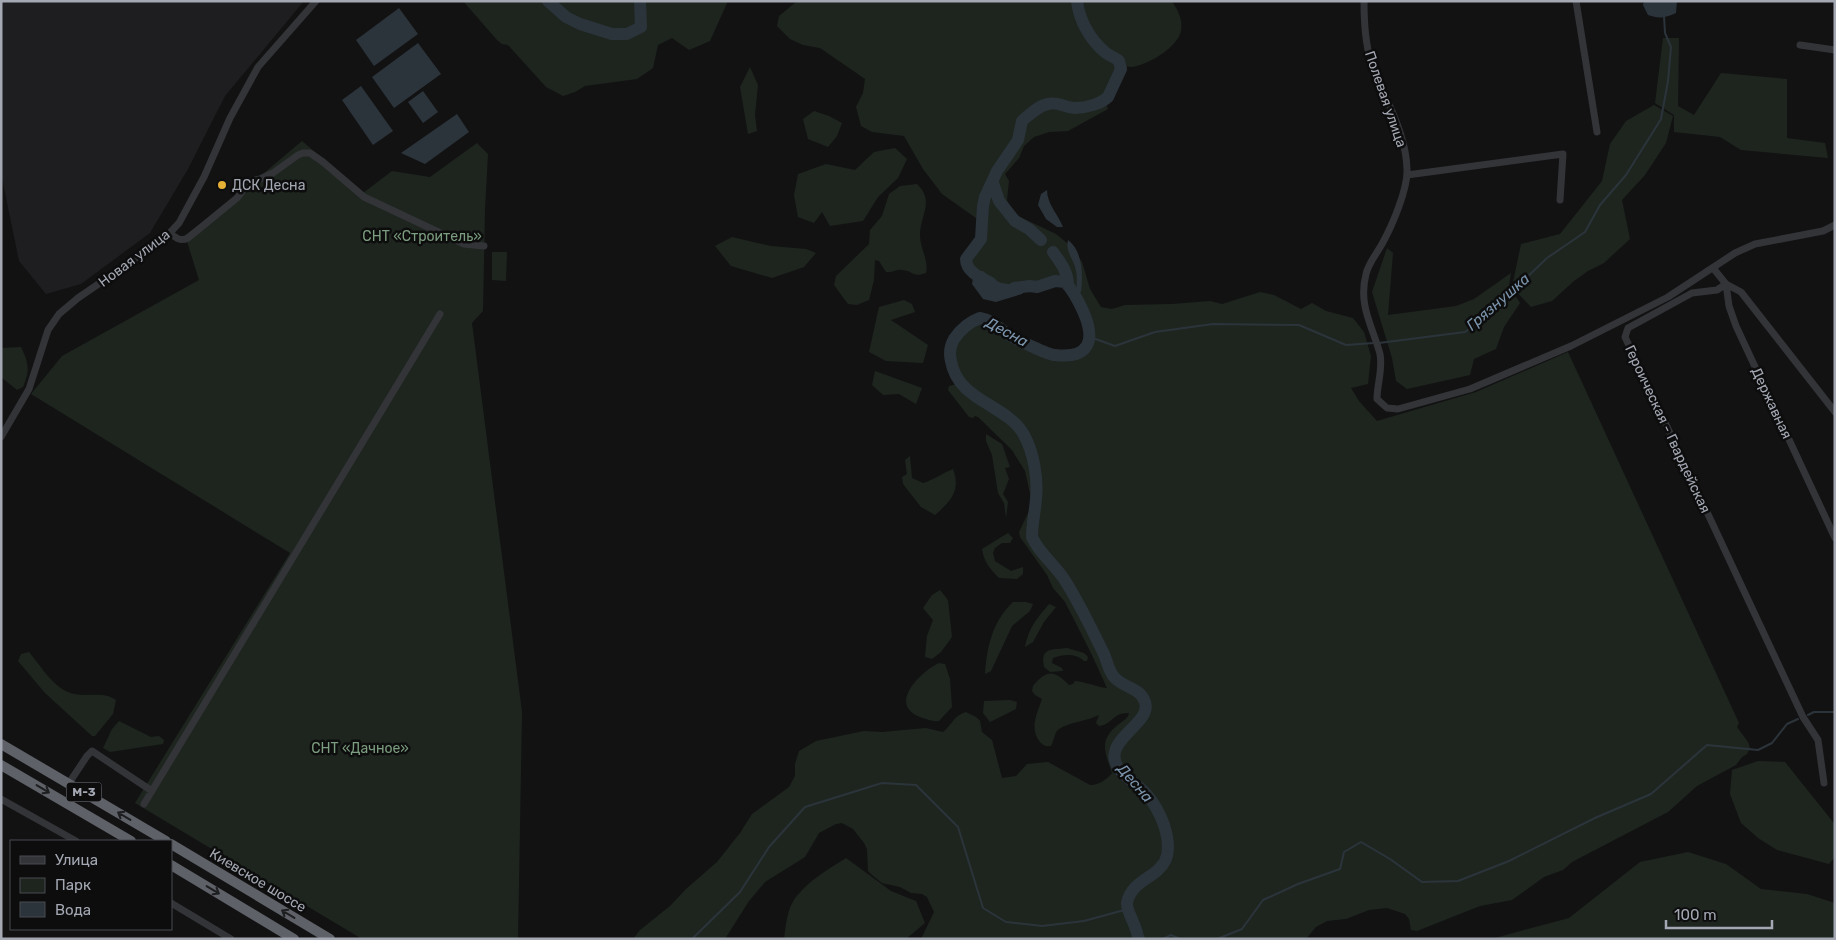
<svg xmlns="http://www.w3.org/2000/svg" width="1836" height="940" font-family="Rubik,sans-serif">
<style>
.built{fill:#1e1e20}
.green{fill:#1e251f}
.water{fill:#2c343b}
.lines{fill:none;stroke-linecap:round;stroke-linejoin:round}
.stream{stroke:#2c343b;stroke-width:2}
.river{stroke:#2c343b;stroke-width:12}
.minor{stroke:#333438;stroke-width:7}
.highway{stroke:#5f6168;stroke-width:10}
.oneway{stroke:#1d1e20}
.poi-dot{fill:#e6b037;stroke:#0d0d0e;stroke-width:2}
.labels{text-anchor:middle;stroke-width:5;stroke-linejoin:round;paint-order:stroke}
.shield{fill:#0d0d0e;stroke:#777a82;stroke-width:1}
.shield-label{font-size:12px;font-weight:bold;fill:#a4a8b3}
.street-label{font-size:14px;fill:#a4a8b3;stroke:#0d0d0e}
.poi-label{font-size:14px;fill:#a4a8b3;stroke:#0d0d0e;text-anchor:start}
.park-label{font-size:14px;fill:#7c9d7f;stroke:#0d0d0e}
.water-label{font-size:15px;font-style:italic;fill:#7c95ac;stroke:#0d0d0e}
</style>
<rect width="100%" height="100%" fill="#121213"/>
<path class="built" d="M1,1H304L225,96L188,169L150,233L81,284L46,294L19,261L1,173Z"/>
<path class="green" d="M463,1H728L710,41L689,50L672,38L658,45L653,68L637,79L585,86L575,92L563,96L546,87L508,45L502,44L497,40Z
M797,1H1172C1178,11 1183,19 1181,31C1178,47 1148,65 1132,67C1129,67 1124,66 1121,65L1119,73L1108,97L1105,100L1108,109L1068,131L1049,132L1034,137L1024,146L1019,158L1005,174L1009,181L1007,200L1014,214L1056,234L1072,247L1082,262L1090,289L1101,307L1112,309L1125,305L1172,304L1210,301L1222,304L1260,292L1274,295L1301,309L1312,303L1326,311L1353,318L1364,332L1371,356L1368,384L1351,388L1359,401L1377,421L1476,392L1568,352L1739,723L1737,727L1748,742L1750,748L1747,754L1742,757L1736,765L1697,786L1668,812L1572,862L1563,870L1544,877L1512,900L1480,906L1417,931L1411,930L1409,919L1405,914L1387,908L1369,910L1346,919L1327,921L1316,927L1306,939H921L934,912L927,897L922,894L911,893L900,887L882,883L872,875L868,871L867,849L864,843L853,829L842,823L836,824L819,833L805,857L765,882L749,901L725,939H633L640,930L670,906L686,889L717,862L740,833L752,814L789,787L795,776V764L799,751L816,741L864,731L882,732L926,728L943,732C952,725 954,715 966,712L976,717L980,721L982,732L992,740L1002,778L1016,776L1027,764L1048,762L1090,785C1097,786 1108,779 1112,773C1105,752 1098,740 1119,724C1124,720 1128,719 1129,713C1113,712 1113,724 1099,726L1096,723L1099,715C1088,721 1064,723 1057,731C1054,735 1054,741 1051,746C1046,747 1044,746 1040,742C1029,728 1037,714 1042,699L1035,695L1032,691L1033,686C1047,669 1054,670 1069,685L1073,684L1075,681C1087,682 1096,687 1107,688L1091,653L1065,602L1053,588L1047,575L1020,537L1019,532L1031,507V498L1025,471L1012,450L978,417L975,416L973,418L969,417L948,390L949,386L957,384C970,397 983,414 1003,415L975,397L959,379L952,367L950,350L952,343L958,333L976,319L980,318L988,319L1010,335L1049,354L1066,356L1079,353L1086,348L1090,337V328L1077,298L1065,282L1056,281L1037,287L1030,286L1003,290L975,275L967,267L966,259L981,239L983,223L942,194L923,169L904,136L872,132L861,126L856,107L863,93L865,79L820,48L803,45L790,39L777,26L779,16Z
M1663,38H1679L1678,106L1694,115L1721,73L1787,79V138L1825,143L1828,158L1741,150L1720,137L1674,132V115L1655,103Z
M750,67L758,85L755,115L757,131L748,134L740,87Z
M1654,105L1673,116L1666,143L1645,175L1622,200L1630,239L1604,263L1588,271L1574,281L1552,301L1531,307L1512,287L1521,244L1560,234L1602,181L1610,144L1626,121Z
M814,111L829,116L842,123L837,136L828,147L808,139L803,119Z
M302,141L363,193L392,171L430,177L477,143L488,154L485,209L483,311L472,323L522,712L518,939H362L135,803L290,553L31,394L62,356L199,280L185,235L225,206Z
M895,148L907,159L898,178L878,197L863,221L830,226L822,212L814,223L798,217L794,195L798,174L826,164L855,170L874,152Z
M917,184C935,201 920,216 920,235C920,249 929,260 926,273C912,278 914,271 902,270C897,269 892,273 886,272L879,261L875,260L874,280L869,300L857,305L848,304L834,285L836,276L869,244L870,230L882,216L889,194L900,186Z
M732,237L771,246L806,249L816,253L804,267L772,278L731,266L715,246Z
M1387,248L1393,253L1388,315L1456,306L1474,299L1511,273L1509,286L1520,303L1504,327L1496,349L1474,359L1470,375L1407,389L1396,381L1392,358L1372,292Z
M492,252H507L506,281L492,280Z
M904,300L912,304L915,312L891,320L928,345L923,363L886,361L869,352L879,307Z
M21,347C29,364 30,370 23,387L17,390L1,377V348Z
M875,371L922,388L916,404L899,394L883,395L872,385Z
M986,434L1002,444L1010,467L1005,468L1009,479L1003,494L1008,502L1006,518L1004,503L998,493L992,455L986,441Z
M910,456L912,478L923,483C934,480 942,473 953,469C961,491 951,501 935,515L921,507L903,484L902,477L907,474L905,460Z
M1008,533L1013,538L1010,543H1002L995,548L993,553L995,561L1011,571L1023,567V574L1017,579L999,578C990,569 984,562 982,549Z
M940,590L948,600L952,637L941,652L932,659L925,657L927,636L933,620L923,608L932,595Z
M1013,602H1026L1033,604L1030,611L1012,626L991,671L985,674C987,647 992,622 1013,602Z
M1049,604L1056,607L1044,622L1033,642L1025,647C1028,629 1037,618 1049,604Z
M1067,648L1084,653L1088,657L1087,661H1084C1076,653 1064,654 1053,658L1052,663L1062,668L1063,671L1050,672L1044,667C1040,647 1052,650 1067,648Z
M29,652C41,666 55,691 75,694C90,697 103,691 116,700L113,714L95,736H92L45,693L18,661L21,654Z
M939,663L945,664L950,679L952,707L939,721C932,722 927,719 920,717C887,705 921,671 939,663Z
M1010,700L1017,702L1016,709L990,722L983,713L984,701Z
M119,721L151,737L159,736L164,740L163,744L110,752L103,748L112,729Z
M1758,761L1785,762L1833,822L1835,825V857L1829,864L1777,850L1758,838L1741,823L1730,794L1732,770Z
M1688,852L1726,864L1761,889L1807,894L1835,903V939H1491L1569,918L1640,862Z
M846,858L891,891L916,901L925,923L906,939H784C786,925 787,908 796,897C808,881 830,868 846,858Z"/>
<path class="water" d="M1644,1H1677L1676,13C1665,18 1659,19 1648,15L1643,5Z
M399,8L418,34L374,66L356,40Z
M418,43L441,74L394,108L372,77Z
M361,86L393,131L373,145L342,100Z
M423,91L438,112L423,123L408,102Z
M457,114L469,132L425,164L401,153Z
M1047,190C1047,204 1058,214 1063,227H1057L1046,219L1038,205L1041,194Z
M1068,240C1083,251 1083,276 1081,292L1078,294C1075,286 1078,279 1076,271C1074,259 1065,252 1068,240Z
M978,271H983C1000,285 1004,286 1026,282L1030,286L1022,294L996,302L983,299L972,284L974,273L976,275Z"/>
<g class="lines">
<path class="stream" d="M1090,337L1115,346L1155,332L1213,324L1299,325L1346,345L1374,343
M1379,343L1465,332L1493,310L1547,258L1585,232L1600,205L1626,175L1661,119L1668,81L1671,47L1665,33L1664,16
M1808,715L1814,712H1835
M1137,928L1145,939
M692,939L740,892L769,847L805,807L882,783L916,785L958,827L983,908L1006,922L1042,926L1084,921L1128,909
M1163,939L1171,935L1180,939
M1217,939L1242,929L1263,900L1298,884L1340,869L1344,852L1361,842L1390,859L1422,882L1458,881L1509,861L1595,818L1651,794L1707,745L1758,750L1772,743L1787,724L1798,719"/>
<path class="river" d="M548,1L566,17L580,24L612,34H627L641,27L640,1
M993,183L999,201L1015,221L1029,229L1041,240
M1053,252C1061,263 1068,272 1068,285
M991,283C981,278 966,272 966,259L981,239L983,206L985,197L997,171L1018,140L1022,121C1030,114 1038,106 1048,104C1057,101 1066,108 1075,108C1085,108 1101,104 1108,97L1121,69L1119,61C1115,57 1110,56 1106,53C1090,40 1079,20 1077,1
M1014,288L1030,286L1037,287L1055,281L1065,282C1073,290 1078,300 1083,311C1096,340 1090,359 1055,355C1048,355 1016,339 1009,335C999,329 993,320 980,318C969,322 961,329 954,339C950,346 949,353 951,361C958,402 1007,404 1024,435C1034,453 1038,479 1036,499C1035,512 1032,524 1032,537C1039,553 1054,564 1064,579C1079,602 1091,628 1103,652C1107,660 1108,670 1114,677C1123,688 1140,687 1145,702C1151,720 1119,733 1115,752C1110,771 1137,782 1147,795C1155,804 1160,814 1164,825C1182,882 1134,869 1127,903C1126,912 1138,927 1138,939"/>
<path class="minor" d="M1364,1C1364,21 1365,43 1371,61C1383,96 1406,131 1407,169C1408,189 1392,226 1382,244C1377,253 1368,264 1366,274C1358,305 1372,325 1380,354C1383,370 1377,384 1377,399L1387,408L1398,409L1470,389L1571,346L1668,297L1735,253L1755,244L1823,231L1835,225
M1576,1L1597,132
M1800,45L1835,50
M1407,175L1563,154L1560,200
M170,233C176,238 180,242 188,238L237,198L250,181L260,179L273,173L298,155L303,153H310L323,162L364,197L464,244L484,246
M1713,268L1726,284L1729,306L1736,326L1835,538
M1,437L29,389L48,330L59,314L78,298L164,239L179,223L204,177L230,118L258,67L316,1
M69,783L87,756L92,751L152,791
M1824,783L1818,740L1803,717L1625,337L1628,328L1692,293L1717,290L1726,284L1741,292L1835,412
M1,799L76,841
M144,804L440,314
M171,903L231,939"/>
<path class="highway" d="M1,744L166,841
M1,765L131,841
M171,844L330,939
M171,865L294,939"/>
</g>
<defs><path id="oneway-shaft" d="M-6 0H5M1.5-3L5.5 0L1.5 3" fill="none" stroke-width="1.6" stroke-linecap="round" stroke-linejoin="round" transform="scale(1.25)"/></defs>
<g class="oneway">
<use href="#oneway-shaft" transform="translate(43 789) rotate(31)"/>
<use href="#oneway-shaft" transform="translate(124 816) rotate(-149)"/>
<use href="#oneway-shaft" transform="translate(213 890) rotate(31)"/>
<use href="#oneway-shaft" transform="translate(288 914) rotate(-149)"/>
</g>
<circle class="poi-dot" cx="222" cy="185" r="5"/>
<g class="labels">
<rect class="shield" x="66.5" y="782.5" width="35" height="19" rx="4"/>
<g class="shield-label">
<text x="84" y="796">М-3</text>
</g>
<g class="street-label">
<text transform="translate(1386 99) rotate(71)" y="5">Полевая улица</text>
<text transform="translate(134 258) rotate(-37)" y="5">Новая улица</text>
<text transform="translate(1772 403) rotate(65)" y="5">Державная</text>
<text transform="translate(1668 429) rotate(65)" y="5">Героическая - Гвардейская</text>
<text transform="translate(258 880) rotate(31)" y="5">Киевское шоссе</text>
</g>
<g class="poi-label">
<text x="232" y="190">ДСК Десна</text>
</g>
<g class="park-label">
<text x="422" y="241">СНТ «Строитель»</text>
<text x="360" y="753">СНТ «Дачное»</text>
</g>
<g class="water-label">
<text transform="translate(1498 302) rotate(-41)" y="5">Грязнушка</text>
<text transform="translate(1007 332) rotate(28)" y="5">Десна</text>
<text transform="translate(1135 783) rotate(49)" y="5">Десна</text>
</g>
</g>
<rect width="1836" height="940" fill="none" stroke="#a4a8b3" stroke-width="5"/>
<rect x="10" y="840" width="162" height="90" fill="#0d0d0e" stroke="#494b50"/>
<rect x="20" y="856" width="25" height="8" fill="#333438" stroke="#494b50"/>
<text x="55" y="865" font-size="15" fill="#a4a8b3">Улица</text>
<rect x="20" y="878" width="25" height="15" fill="#1e251f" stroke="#494b50"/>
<text x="55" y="890" font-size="15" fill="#a4a8b3">Парк</text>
<rect x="20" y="902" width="25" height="15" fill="#2c343b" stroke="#494b50"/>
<text x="55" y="915" font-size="15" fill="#a4a8b3">Вода</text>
<path d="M1666 920v8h106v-8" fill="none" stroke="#a4a8b3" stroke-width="2.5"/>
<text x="1674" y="920" font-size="15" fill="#a4a8b3" stroke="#0d0d0e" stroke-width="4" paint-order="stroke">100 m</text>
</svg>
